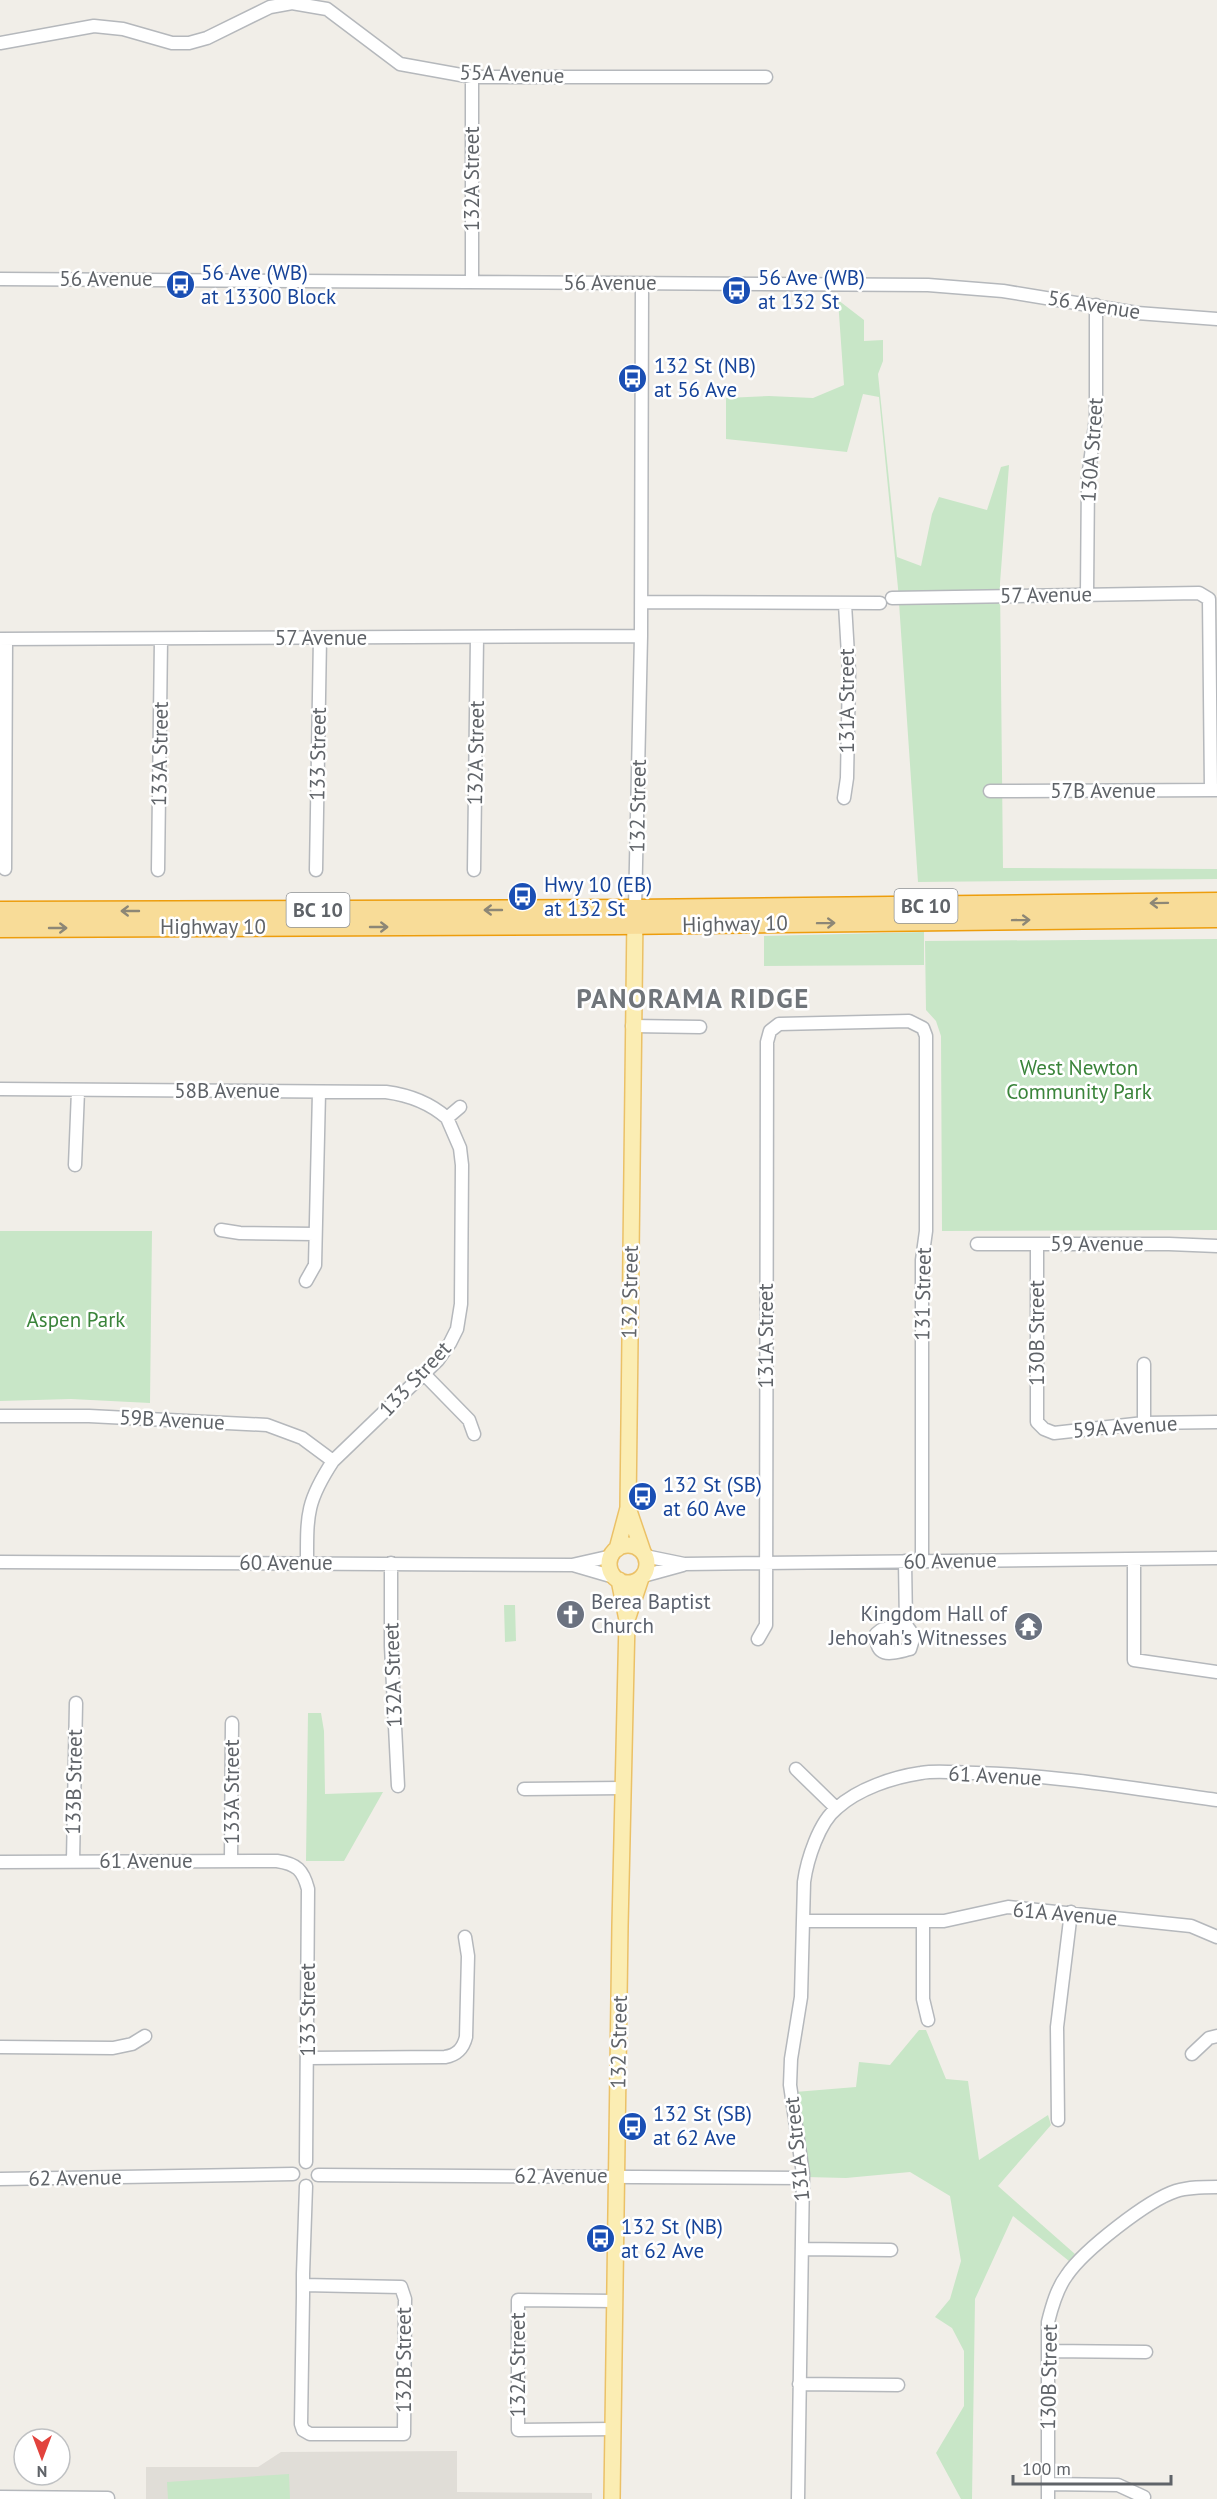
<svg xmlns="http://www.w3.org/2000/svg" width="1217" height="2499" font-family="'PT Sans',sans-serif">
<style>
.education{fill:#e0ddd7}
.green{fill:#c8e6c7}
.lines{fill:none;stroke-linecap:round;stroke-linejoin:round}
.minor-casing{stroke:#b5b8bc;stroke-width:15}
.major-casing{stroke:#ebc167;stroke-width:18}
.highway-casing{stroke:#ed9d0c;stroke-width:21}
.minor{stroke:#fff;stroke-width:12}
.major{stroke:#fbedb3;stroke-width:15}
.highway{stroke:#f8dc98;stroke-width:18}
.oneway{stroke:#8d8776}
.labels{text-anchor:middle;stroke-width:5;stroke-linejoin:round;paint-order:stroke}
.shield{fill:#fff;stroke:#8f9295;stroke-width:1.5}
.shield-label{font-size:20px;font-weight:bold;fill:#5f6368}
.street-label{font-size:21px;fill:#5f6368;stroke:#fff}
.transit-label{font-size:21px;fill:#164399;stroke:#fff;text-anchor:start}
.park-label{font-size:21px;fill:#3a843a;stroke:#fff}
.worship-label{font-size:21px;fill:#5b616d;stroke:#fff;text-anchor:start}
.district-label{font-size:27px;font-weight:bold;letter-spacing:1.5px;fill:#70757a;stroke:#fff}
</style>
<rect width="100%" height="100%" fill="#f1eee8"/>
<path class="education" d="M457,2451V2492L592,2493V2499H146V2467H258L281,2452Z"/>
<path class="green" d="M838,300L864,320V341L883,340V361L878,374L897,557L921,566L932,514L939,497L987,510L1001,467L1009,465L1000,583L1003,868L1217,869V879L918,882L898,588L879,397L863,394L847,452L726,439V398L769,396L813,398L844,385Z
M924,932V965L764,966V936Z
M1217,939V1230L942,1231L941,1036L936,1021L926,1010L925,941Z
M0,1231H152L150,1403L71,1399L0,1401Z
M504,1605H515L516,1641L505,1642Z
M308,1713H321L324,1731L325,1794L383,1792L344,1861H306Z
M919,2030H926L946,2079L968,2081L979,2160L1048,2115L1051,2125L998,2186L1075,2254L1069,2261L1013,2216L975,2299L972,2499H961L936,2453L964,2406V2351L952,2328L935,2317L950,2299L961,2261L950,2196L910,2172L846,2178L806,2177L795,2092L856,2087L859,2062L890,2065Z
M289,2474L290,2499H168L167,2482Z"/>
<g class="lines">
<defs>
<path id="minor" d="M0,43L94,26L123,29L172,43H189L207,38L270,7L292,3L327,9L400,64L472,77H766
M0,279L928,285L1003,291L1137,313L1217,319
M472,282V77
M1087,594L1088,478L1096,418V305
M892,598L1199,593L1209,599L1211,790
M641,602L880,603
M0,639L641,636
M990,791L1217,790
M844,798L847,778L849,672L845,604
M5,869L6,639
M158,870L161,639
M316,870L320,638
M474,870L477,637
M635,909L641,636L642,283
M632,1026L700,1027
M0,1089L386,1092C409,1095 430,1103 447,1118
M75,1165L78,1091
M221,1230L240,1233L315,1234
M977,1244H1169L1217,1246
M1037,1244V1422L1044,1429L1054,1433L1144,1423L1217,1422
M306,1281L315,1265L319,1092
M1144,1364V1423
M424,1374L469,1420L474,1434
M0,1416H89L267,1425L302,1438L333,1461
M645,1556L684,1564L1217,1558
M1134,1559V1660L1217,1672
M905,1561L906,1625L914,1636L910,1649C892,1653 876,1660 876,1634L881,1630L906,1625
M0,1562L572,1565L612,1556
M307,1563C307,1515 306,1502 333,1461L438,1360L450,1343L457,1329L461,1304L462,1165L460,1148L447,1118L460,1107
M391,1563V1646L398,1786
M573,1565L614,1577
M643,1576L683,1565
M758,1639L766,1625L767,1042L770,1031L779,1024L909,1021L923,1028L926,1036V1231L922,1260V1561
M796,1769L836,1808
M524,1789L623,1788
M73,1861L76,1703
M231,1861L232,1723
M0,1862L277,1861C297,1864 303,1870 308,1889L306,2162
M803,1921H944L1008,1907L1191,1926L1217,1937
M923,1922V1999L928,2020
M0,2047L113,2048L132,2044L145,2036
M1192,2054L1209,2038L1217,2036
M308,2058L445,2057C457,2055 463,2049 466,2037L468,1956L465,1937
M1058,2120L1057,2027L1071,1912
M318,2175L803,2178
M0,2179L293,2174
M803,2249L891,2250
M303,2285L401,2287L405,2299L404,2434H310L303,2430L301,2424L303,2296V2274L306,2186
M1049,2351L1146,2352
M799,2384L898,2385
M614,2429L518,2430V2300L615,2301
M1048,2484L1118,2485L1144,2497
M0,2497L108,2498
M798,2499L803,2174L790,2085L791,2059L801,1997L804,1882C807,1860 819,1822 837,1808C858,1789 893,1777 921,1773C938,1770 958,1773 976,1773C1057,1775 1137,1789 1217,1800
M1048,2499V2322C1052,2306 1057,2288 1067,2275C1084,2250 1148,2200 1176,2191C1189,2187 1203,2187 1217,2187"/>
<path id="major" d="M628,1508L643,1552
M609 1564a19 19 0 1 1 38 0a19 19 0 1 1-38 0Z
M617,1549L628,1508L635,915
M627,1620L641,1578
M612,2499L620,1926L627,1620L619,1580"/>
<path id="highway" d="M0,911L635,909L1217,902
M0,928L619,925L1217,918"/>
</defs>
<use href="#minor" class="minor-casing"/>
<use href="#major" class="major-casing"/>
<use href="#highway" class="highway-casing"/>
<use href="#minor" class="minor"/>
<use href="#major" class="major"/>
<use href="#highway" class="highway"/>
</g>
<defs><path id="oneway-shaft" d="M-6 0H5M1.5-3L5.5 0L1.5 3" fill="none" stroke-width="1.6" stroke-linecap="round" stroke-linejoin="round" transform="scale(1.5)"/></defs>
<g class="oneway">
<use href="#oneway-shaft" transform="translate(1159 903) rotate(179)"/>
<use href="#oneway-shaft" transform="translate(493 910) rotate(180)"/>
<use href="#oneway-shaft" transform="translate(130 911) rotate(180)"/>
<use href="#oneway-shaft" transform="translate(1021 920) rotate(-1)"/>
<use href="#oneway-shaft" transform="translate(826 923) rotate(-1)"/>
<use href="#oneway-shaft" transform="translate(379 927)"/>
<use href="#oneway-shaft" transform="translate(58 928)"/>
</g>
<defs>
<symbol id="bus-disc" viewBox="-11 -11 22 22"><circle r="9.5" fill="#1a4fb4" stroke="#fff"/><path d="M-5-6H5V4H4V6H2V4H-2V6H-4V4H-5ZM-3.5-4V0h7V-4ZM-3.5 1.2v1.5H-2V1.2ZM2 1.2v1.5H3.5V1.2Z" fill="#fff"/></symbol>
<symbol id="church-disc" viewBox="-11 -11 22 22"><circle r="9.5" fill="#6b7280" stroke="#fff"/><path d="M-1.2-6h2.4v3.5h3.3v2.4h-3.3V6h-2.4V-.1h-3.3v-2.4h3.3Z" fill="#fff"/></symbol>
<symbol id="temple-disc" viewBox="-11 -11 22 22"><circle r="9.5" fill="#6b7280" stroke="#fff"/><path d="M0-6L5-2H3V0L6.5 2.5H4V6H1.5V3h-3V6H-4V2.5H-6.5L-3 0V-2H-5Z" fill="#fff"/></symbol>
</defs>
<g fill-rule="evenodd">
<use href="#bus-disc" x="164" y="268" width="33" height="33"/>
<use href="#bus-disc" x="720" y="274" width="33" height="33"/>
<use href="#bus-disc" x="616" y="362" width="33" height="33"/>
<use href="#bus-disc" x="506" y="880" width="33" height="33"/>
<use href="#bus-disc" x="626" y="1480" width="33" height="33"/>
<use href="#church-disc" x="554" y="1598" width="33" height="33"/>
<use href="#temple-disc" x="1012" y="1610" width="33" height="33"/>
<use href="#bus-disc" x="616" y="2110" width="33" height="33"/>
<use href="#bus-disc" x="584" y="2222" width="33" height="33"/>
</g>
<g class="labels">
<g class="shield">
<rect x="894.5" y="889" width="63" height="34" rx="4.5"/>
<rect x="286.5" y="893" width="63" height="34" rx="4.5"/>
</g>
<g class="shield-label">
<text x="926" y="913">BC 10</text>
<text x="318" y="917">BC 10</text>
</g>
<g class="street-label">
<text transform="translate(512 74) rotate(2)" y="7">55A Avenue</text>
<text transform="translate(472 179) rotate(-90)" y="7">132A Street</text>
<text x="106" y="286">56 Avenue</text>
<text x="610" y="290">56 Avenue</text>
<text transform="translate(1094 305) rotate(9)" y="7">56 Avenue</text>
<text transform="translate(1092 450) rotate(-86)" y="7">130A Street</text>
<text transform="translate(1046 595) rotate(-1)" y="7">57 Avenue</text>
<text x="321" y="645">57 Avenue</text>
<text transform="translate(847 701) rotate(-90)" y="7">131A Street</text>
<text transform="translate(476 753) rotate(-89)" y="7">132A Street</text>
<text transform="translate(160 754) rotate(-89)" y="7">133A Street</text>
<text transform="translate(318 754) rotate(-89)" y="7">133 Street</text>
<text x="1103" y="798">57B Avenue</text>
<text transform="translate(638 806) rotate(-89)" y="7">132 Street</text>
<text transform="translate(735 924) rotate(-1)" y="7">Highway 10</text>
<text x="213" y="934">Highway 10</text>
<text x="227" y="1098">58B Avenue</text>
<text x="1097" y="1251">59 Avenue</text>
<text transform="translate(630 1292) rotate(-89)" y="7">132 Street</text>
<text transform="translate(923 1294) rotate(-89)" y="7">131 Street</text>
<text transform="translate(1037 1333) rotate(-90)" y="7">130B Street</text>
<text transform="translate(766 1336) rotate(-90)" y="7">131A Street</text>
<text transform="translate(415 1379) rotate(-47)" y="7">133 Street</text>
<text transform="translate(172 1420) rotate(3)" y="7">59B Avenue</text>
<text transform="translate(1125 1427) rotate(-4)" y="7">59A Avenue</text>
<text transform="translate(950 1561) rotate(-1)" y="7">60 Avenue</text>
<text x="286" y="1570">60 Avenue</text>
<text transform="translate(393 1675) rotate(-92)" y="7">132A Street</text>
<text transform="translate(995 1776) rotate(3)" y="7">61 Avenue</text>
<text transform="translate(74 1782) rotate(-89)" y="7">133B Street</text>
<text transform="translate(232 1792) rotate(-90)" y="7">133A Street</text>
<text x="146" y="1868">61 Avenue</text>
<text transform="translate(1065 1914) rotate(5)" y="7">61A Avenue</text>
<text transform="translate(308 2010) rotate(-90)" y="7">133 Street</text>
<text transform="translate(619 2042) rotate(-89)" y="7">132 Street</text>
<text transform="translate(797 2149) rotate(-96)" y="7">131A Street</text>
<text x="561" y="2183">62 Avenue</text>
<text transform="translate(75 2178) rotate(-1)" y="7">62 Avenue</text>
<text transform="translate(404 2360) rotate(-90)" y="7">132B Street</text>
<text transform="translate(518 2365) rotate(-90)" y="7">132A Street</text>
<text transform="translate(1049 2377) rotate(-89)" y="7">130B Street</text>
</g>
<g class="transit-label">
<text x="201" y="280">56 Ave (WB)<tspan x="201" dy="24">at 13300 Block</tspan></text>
<text x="758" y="285">56 Ave (WB)<tspan x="758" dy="24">at 132 St</tspan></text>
<text x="654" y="373">132 St (NB)<tspan x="654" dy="24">at 56 Ave</tspan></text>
<text x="544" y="892">Hwy 10 (EB)<tspan x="544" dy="24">at 132 St</tspan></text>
<text x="663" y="1492">132 St (SB)<tspan x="663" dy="24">at 60 Ave</tspan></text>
<text x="653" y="2121">132 St (SB)<tspan x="653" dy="24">at 62 Ave</tspan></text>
<text x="621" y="2234">132 St (NB)<tspan x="621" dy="24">at 62 Ave</tspan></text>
</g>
<g class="park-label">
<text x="1079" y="1075">West Newton<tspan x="1079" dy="24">Community Park</tspan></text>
<text x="76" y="1327">Aspen Park</text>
</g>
<g class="worship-label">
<text x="591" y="1609">Berea Baptist<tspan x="591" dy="24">Church</tspan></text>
<text x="1007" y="1621" text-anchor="end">Kingdom Hall of<tspan x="1007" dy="24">Jehovah's Witnesses</tspan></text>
</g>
<g class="district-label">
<text x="693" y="1008">PANORAMA RIDGE</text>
</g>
</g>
<g transform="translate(42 2457) rotate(180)"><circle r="28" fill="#ffffff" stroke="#bfc1c3" stroke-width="1.5"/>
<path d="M0-4.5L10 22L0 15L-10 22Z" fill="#e2433d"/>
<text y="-9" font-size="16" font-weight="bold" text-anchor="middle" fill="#5f6368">N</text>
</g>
<path d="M1013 2475v9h158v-9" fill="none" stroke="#5f6368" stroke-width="3"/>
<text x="1022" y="2475" font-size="18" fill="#5f6368" stroke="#ffffff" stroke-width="4.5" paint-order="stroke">100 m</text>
</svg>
